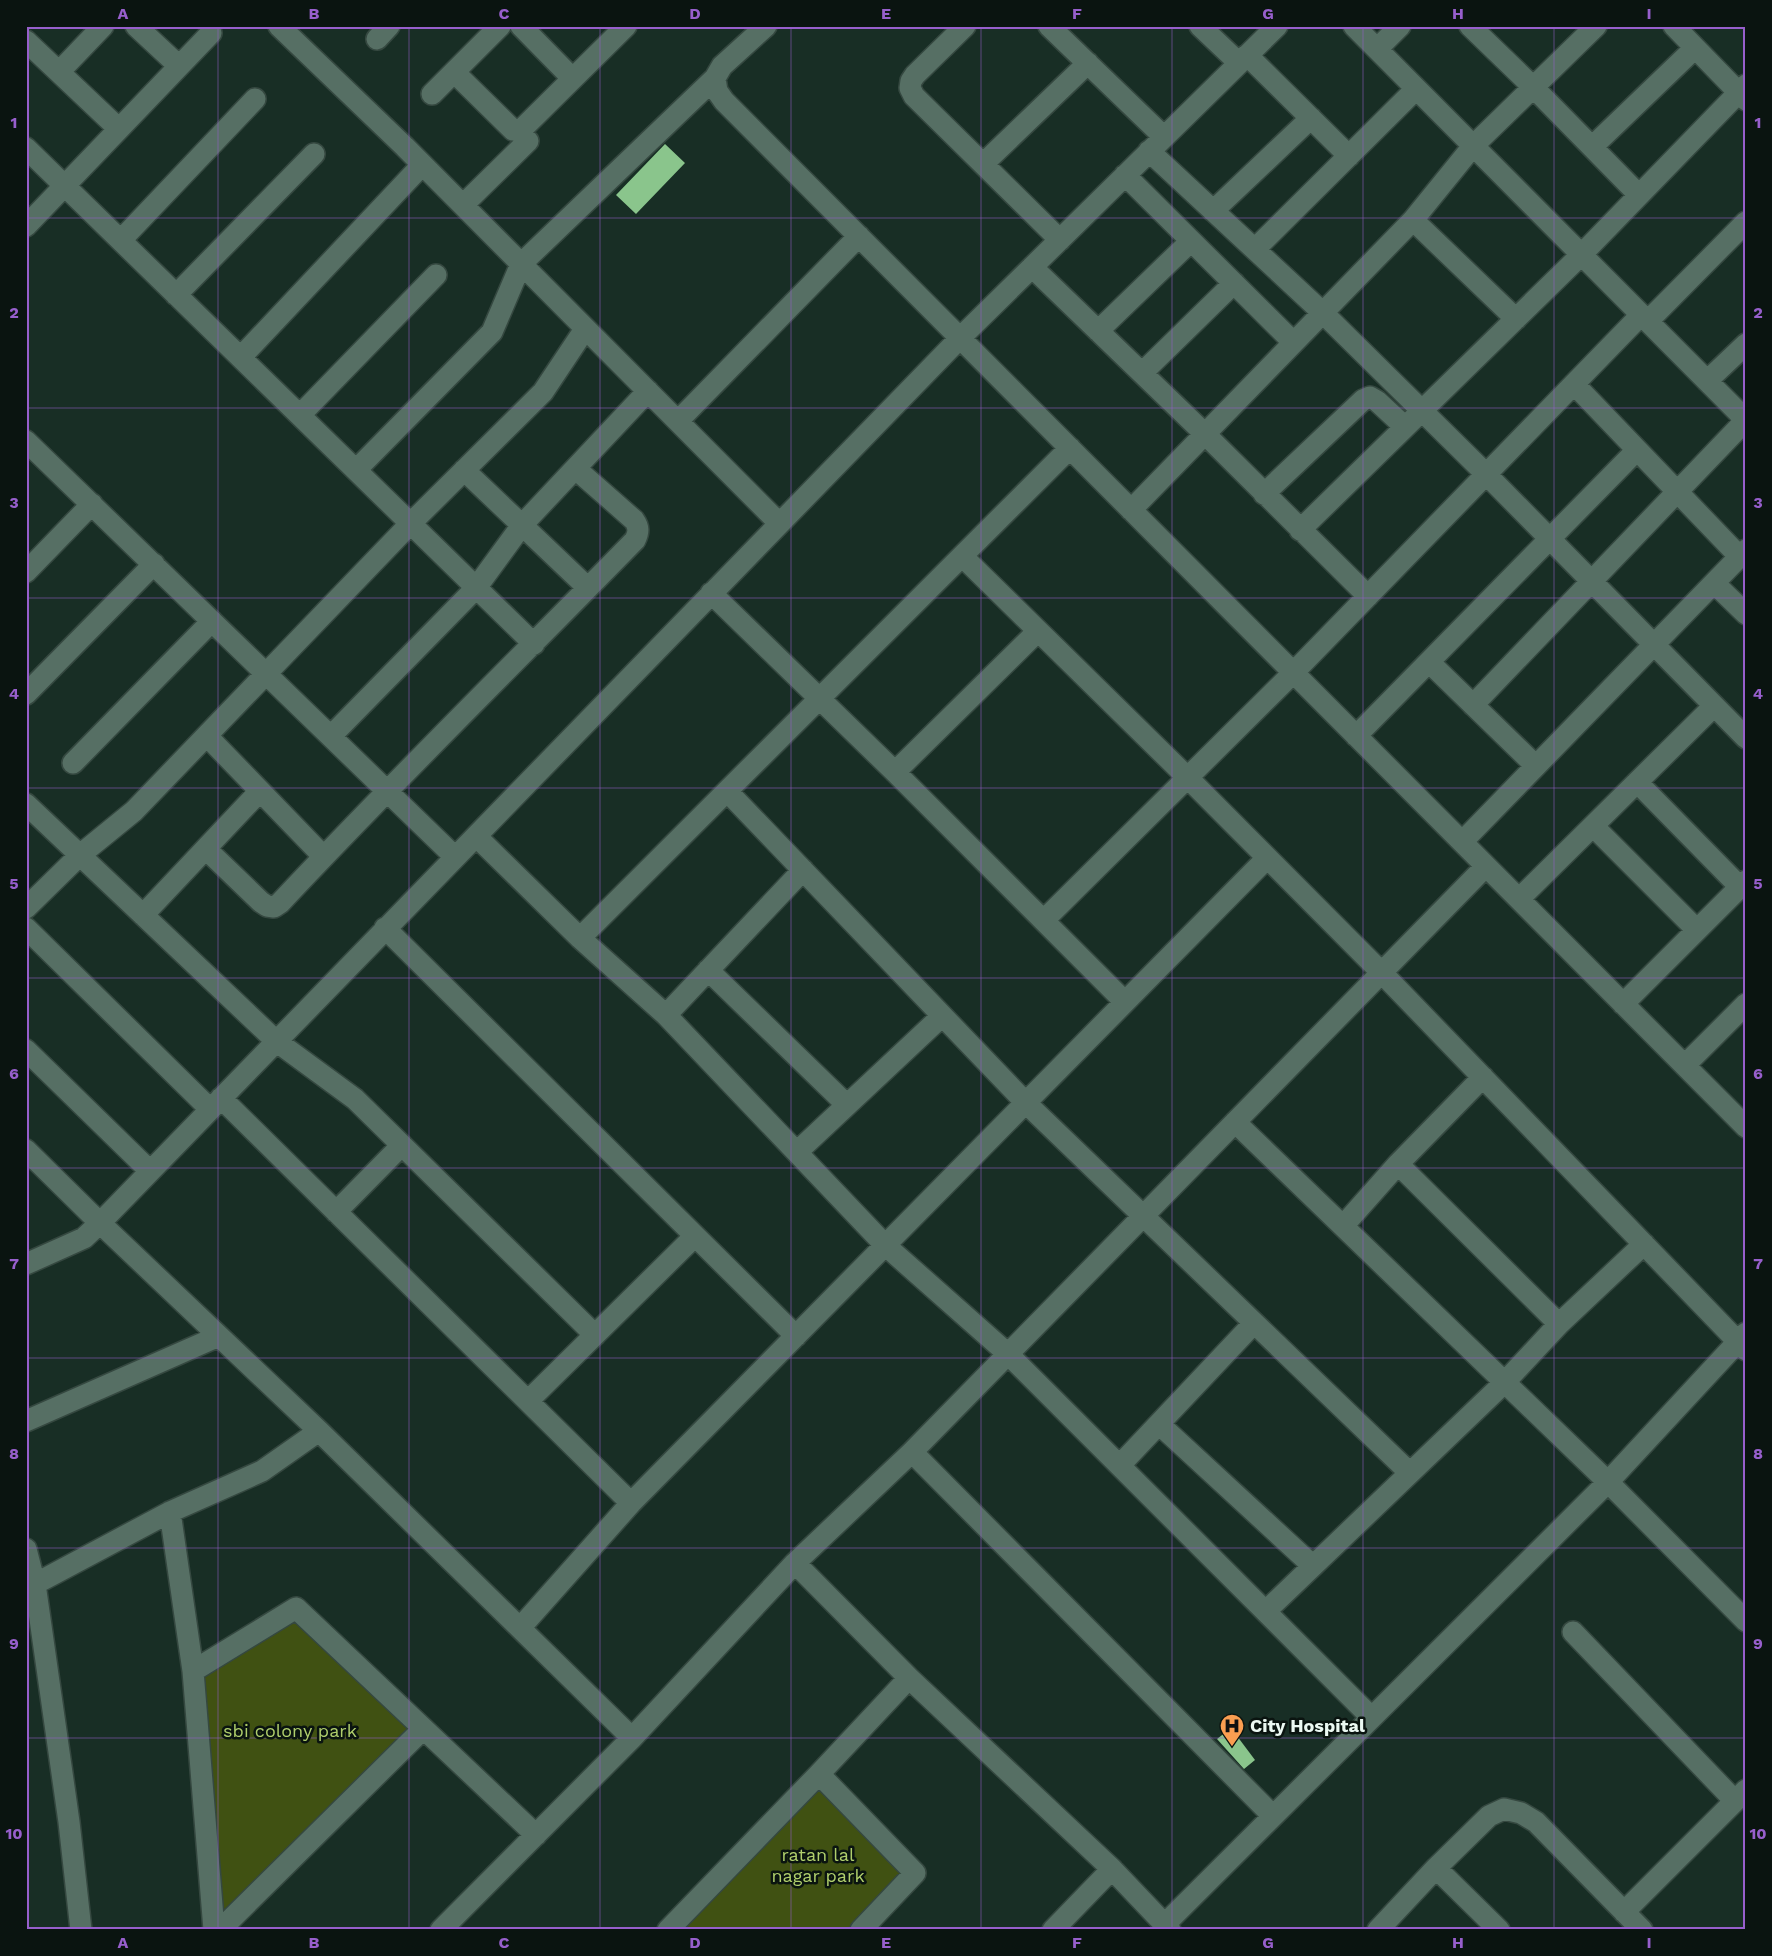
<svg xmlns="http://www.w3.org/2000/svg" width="1772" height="1956" font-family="'Work Sans',sans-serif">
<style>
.green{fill:#405112}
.building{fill:#8ac58c}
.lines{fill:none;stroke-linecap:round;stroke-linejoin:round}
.minor-casing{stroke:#354840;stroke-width:24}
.minor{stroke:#566f64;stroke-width:21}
.grid{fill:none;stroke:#975fcc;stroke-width:1;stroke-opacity:0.55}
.labels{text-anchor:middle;stroke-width:5;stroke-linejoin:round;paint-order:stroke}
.poi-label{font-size:18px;font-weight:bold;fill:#ebf8f2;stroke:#0a1410;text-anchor:start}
.park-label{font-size:18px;fill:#b0cf6c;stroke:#0a1410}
.neatline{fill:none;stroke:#975fcc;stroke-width:2}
.grid-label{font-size:16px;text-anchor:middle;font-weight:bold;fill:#975fcc}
</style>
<rect width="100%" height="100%" fill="#182e25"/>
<path class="green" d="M293,1605L423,1729L224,1930L189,1667Z
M818,1773L914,1872L859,1930H666Z"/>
<path class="building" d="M665,144L685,163L636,214L616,195Z
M1231,1728L1255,1760L1244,1769L1217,1739Z"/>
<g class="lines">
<defs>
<path id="minor" d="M136,26L179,66
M279,26L405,147L779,523
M521,26L572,78
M766,26L722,66L715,78L717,91L724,101L1746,1127
M965,26L915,75L911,81L910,88L914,96L1060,240
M1049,26L1164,137
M1200,26L1239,63
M1354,26L1746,420
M1470,26L1533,87L1639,195
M1674,26L1746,100
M377,39L389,26
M26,41L119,129
M1377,49L1400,26
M1247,55L1349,156
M59,72L103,26
M454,72L513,130L522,129L626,26
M432,94L500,26
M1592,147L1695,48
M26,148L534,644
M1149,151L1322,312L1486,474L1746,738
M983,164L1088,63
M1125,175L1293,342
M463,205L528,141
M1213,211L1311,118
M1413,220L1516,319
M26,226L211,33
M121,240L255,99
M1255,249L1416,89
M1032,267L1205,434L1368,596
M176,295L314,154
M1648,321L1746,222
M1098,331L1191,241
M241,357L422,165
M1142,373L1234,283
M1707,381L1746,344
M1574,384L1739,556
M300,415L436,275
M678,421L859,236
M26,441L455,857
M1070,448L580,938L666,1015L885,1245L1008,1354L1371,1717
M356,470L492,332L521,264L715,78
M464,470L588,588
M1264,494L1363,400L1370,397L1377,401L1405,427
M1131,510L1413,220L1473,146L1596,26
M1300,530L1581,255L1746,85
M962,556L1188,778L1382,973L1746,1350
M26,572L92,504
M1714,583L1746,614
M711,593L895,772L1125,1002
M1429,662L1536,766
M26,694L154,564
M1473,705L1746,420
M207,736L323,856
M331,736L476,588L522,525L648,391
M1356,736L1637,450
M73,763L212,621
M895,772L1038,631
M1637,782L1740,887
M727,791L1026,1103L1410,1473
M26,804L276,1041L355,1099L595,1335
M1593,826L1697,930
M476,836L580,938
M1462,842L1746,550
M206,849L261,902L267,906L274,907L280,903C396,779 517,661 635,540C639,532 639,527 634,520L576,469
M1519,899L1714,706
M26,908L80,855L134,811L411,523L543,392L585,329
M143,915L260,791
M1044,920L1293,673L1641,315
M26,928L210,1109
M385,928L796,1336
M708,970L847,1105
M1623,1004L1746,881
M666,1015L803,870
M26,1050L150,1171
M1685,1065L1746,1004
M221,1098L631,1503
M1235,1122L1608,1482L1746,1621
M26,1150L100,1223L319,1431L632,1738
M797,1152L942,1016
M1398,1164L1559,1324
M336,1212L402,1145
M1343,1226L1398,1164L1483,1077
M26,1264L84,1238L100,1223L960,338L1277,26
M528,1401L695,1236
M26,1421L219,1336
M1159,1424L1313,1566
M912,1452L1273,1816
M1120,1465L1254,1323
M170,1512L193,1671
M26,1549L35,1584L69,1822L81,1930
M795,1563L909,1678L1112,1869L1170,1930
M35,1584L170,1512L262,1471L319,1431
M1266,1611L1505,1382L1559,1324L1644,1244
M520,1628L631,1503L1267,858
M1573,1632L1735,1801
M819,1774L915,1873L861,1930
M1436,1868L1499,1930
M1624,1912L1746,1790
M1164,1925L1608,1482L1746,1333
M214,1930L193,1671L296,1608L536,1835
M220,1930L423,1729
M441,1930L632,1738L795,1563L912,1452L1486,866
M668,1930L819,1774L909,1678
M1053,1930L1112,1869
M1378,1930L1436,1868L1489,1816L1504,1809L1521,1813L1536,1822L1642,1930"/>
</defs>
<use href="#minor" class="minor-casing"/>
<use href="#minor" class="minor"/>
</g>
<path class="grid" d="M218,26V1930M409,26V1930M600,26V1930M791,26V1930M981,26V1930M1172,26V1930M1363,26V1930M1554,26V1930M26,218H1746M26,408H1746M26,598H1746M26,788H1746M26,978H1746M26,1168H1746M26,1358H1746M26,1548H1746M26,1738H1746"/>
<defs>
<symbol id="hospital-pin" viewBox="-11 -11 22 30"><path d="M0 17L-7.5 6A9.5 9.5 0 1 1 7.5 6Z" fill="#fb9e51" stroke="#0a1410"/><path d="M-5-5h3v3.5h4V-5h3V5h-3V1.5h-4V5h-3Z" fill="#111"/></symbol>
</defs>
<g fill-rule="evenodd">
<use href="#hospital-pin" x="1218" y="1712" width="28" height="38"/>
</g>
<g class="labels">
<g class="poi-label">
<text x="1250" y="1732">City Hospital</text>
</g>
<g class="park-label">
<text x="290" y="1737">sbi colony park</text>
<text x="818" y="1861">ratan lal<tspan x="818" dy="21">nagar park</tspan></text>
</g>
</g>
<rect width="1772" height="1956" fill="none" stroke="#0a1410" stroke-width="55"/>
<rect x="28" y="28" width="1716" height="1900" class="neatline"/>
<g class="grid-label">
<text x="123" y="19">A</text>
<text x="314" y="19">B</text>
<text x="504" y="19">C</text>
<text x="695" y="19">D</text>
<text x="886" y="19">E</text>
<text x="1077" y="19">F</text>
<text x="1268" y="19">G</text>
<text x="1458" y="19">H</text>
<text x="1649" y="19">I</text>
<text x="14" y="128">1</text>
<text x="1758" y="128">1</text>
<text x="14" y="318">2</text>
<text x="1758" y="318">2</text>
<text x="14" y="508">3</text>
<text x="1758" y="508">3</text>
<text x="14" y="699">4</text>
<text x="1758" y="699">4</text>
<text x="14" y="889">5</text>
<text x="1758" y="889">5</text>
<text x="14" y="1079">6</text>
<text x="1758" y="1079">6</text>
<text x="14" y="1269">7</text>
<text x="1758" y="1269">7</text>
<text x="14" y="1459">8</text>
<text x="1758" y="1459">8</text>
<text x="14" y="1649">9</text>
<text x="1758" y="1649">9</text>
<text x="14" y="1839">10</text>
<text x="1758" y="1839">10</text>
<text x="123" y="1948">A</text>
<text x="314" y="1948">B</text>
<text x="504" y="1948">C</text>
<text x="695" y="1948">D</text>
<text x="886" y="1948">E</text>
<text x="1077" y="1948">F</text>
<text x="1268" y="1948">G</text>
<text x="1458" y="1948">H</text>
<text x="1649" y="1948">I</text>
</g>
</svg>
